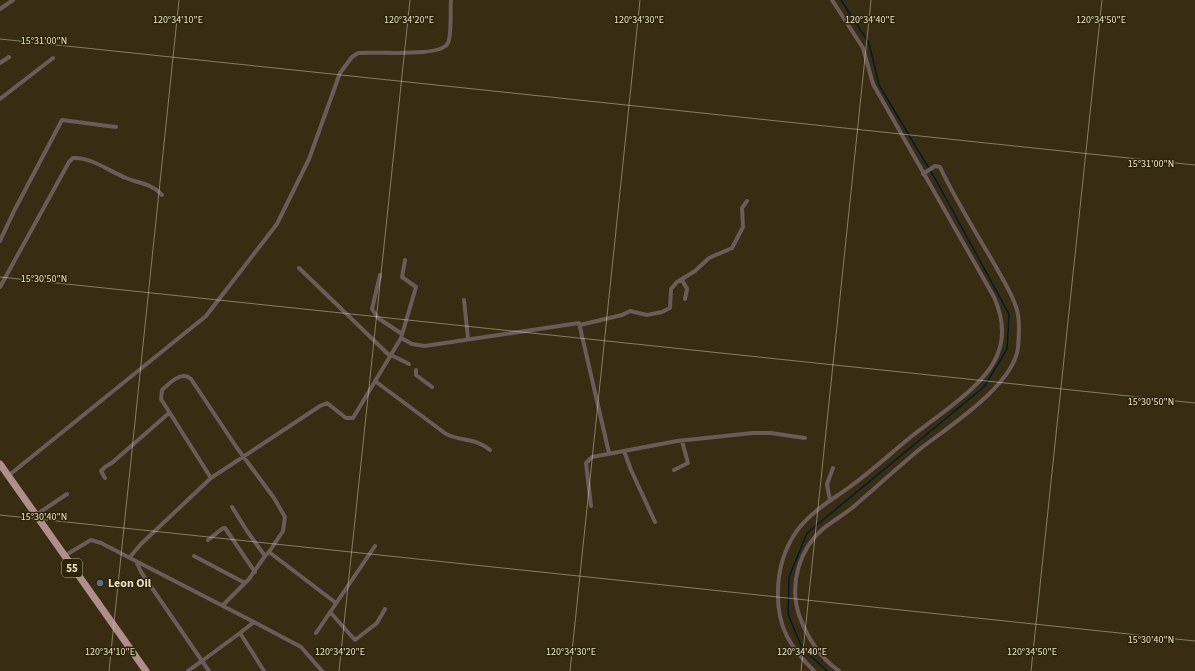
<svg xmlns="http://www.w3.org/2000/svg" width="1195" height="671" font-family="'Source Sans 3',sans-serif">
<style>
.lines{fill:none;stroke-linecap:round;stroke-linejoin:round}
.stream{stroke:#021b2f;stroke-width:1.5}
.minor{stroke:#6b5b59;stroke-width:4}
.trunk{stroke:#b08e89;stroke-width:7}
.ticks{fill:none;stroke:#e6e0cf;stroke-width:1;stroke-opacity:0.45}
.service-dot{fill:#5c6f8a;stroke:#2e2407;stroke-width:1.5}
.labels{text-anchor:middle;stroke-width:3;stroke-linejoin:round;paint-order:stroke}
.shield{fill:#2e2407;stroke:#afa893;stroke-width:1}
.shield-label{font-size:11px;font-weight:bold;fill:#e6e0cf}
.poi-label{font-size:12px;font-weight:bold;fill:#e6e0cf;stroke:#2e2407;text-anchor:start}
.ticks-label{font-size:10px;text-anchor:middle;fill:#e6e0cf;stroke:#2e2407;stroke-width:3;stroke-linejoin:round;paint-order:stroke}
</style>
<rect width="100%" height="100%" fill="#382d12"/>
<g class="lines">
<path class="stream" d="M827,671L802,648L788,614L789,577L807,533L984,387L1007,349L1009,314L937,182L879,85L869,43L841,0"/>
<path class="minor" d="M0,9L13,0
M0,63L9,57
M0,99L53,58
M0,241L14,211L62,120L116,127
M299,268L390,356
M380,275L372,309L378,318L402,334
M682,280L687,289L685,299
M0,287L69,162L73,158C91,157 109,171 126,178C138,183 153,184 162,195
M464,300L468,338
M580,325L622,315L630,311L647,315L662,312L670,308L671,289L677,282L695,271L709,258L732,248L743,227L742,208L747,201
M401,338L416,287L402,277L405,260
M391,355L409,364
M416,370V375L432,387
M375,381L446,434C463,442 474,437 490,450
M624,451L631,470L655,522
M674,470L688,463L682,441
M8,476L206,316L277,224L309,159L340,73L352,57L358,53C376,51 441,58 448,43C452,34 450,11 451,0
M105,478L101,471L105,467L113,462L169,413
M211,478L161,399L162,390C169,384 181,370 191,379L237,448L274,498L285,517L283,531L269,552
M830,501L827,484L833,468
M591,506L586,463L592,457L677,441L753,433H771L805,438
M36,515L67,494
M208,540L223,528H225L255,572
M267,554L269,552L336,603
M64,556L91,540L101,543L254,622L240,633
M194,556L245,583
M130,557L141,544L211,478L320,406L327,403L346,418H353L401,338L412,344L425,346L579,323L609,453
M136,561L141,572L202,661L188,671
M223,605L249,579L265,556L247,531L232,507
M330,612L355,640L377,623L385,609
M254,622L301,647L322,671
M316,633L375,546
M209,671L202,661L240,633L264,671
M814,671C790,647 777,627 778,592C778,570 784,550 796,532C810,512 832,500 851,486C873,470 892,452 912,436C938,415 987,385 998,353C1005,335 1002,315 994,297L873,84L863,48L832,0
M839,671C819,657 807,637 799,615C789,584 799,549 824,528C833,521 843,515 852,508C875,488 897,468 920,449C948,427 1013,386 1018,348C1019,337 1020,321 1017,310C1013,295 1003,280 996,267C977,234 956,201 940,167L935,166L923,174"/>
<path class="trunk" d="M0,464L146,671"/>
</g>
<path class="ticks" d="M0,39L1195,165M0,277L1195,403M0,515L1195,641M109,671L179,0M339,671L410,0M570,671L640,0M801,671L871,0M1031,671L1102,0"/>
<circle class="service-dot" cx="100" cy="583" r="4"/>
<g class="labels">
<rect class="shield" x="62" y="559" width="20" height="18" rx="3"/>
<g class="shield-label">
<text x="72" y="572">55</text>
</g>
<g class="poi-label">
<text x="108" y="587">Leon Oil</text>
</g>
</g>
<g class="ticks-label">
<text x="178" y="23">120°34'10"E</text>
<text x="409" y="23">120°34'20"E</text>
<text x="639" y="23">120°34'30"E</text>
<text x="870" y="23">120°34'40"E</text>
<text x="1101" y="23">120°34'50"E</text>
<text x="44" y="44">15°31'00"N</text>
<text x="1151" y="167">15°31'00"N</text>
<text x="44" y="282">15°30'50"N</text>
<text x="1151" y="405">15°30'50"N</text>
<text x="44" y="520">15°30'40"N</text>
<text x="1151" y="643">15°30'40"N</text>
<text x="110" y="655">120°34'10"E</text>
<text x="340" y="655">120°34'20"E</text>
<text x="571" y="655">120°34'30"E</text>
<text x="802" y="655">120°34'40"E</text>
<text x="1032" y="655">120°34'50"E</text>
</g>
</svg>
